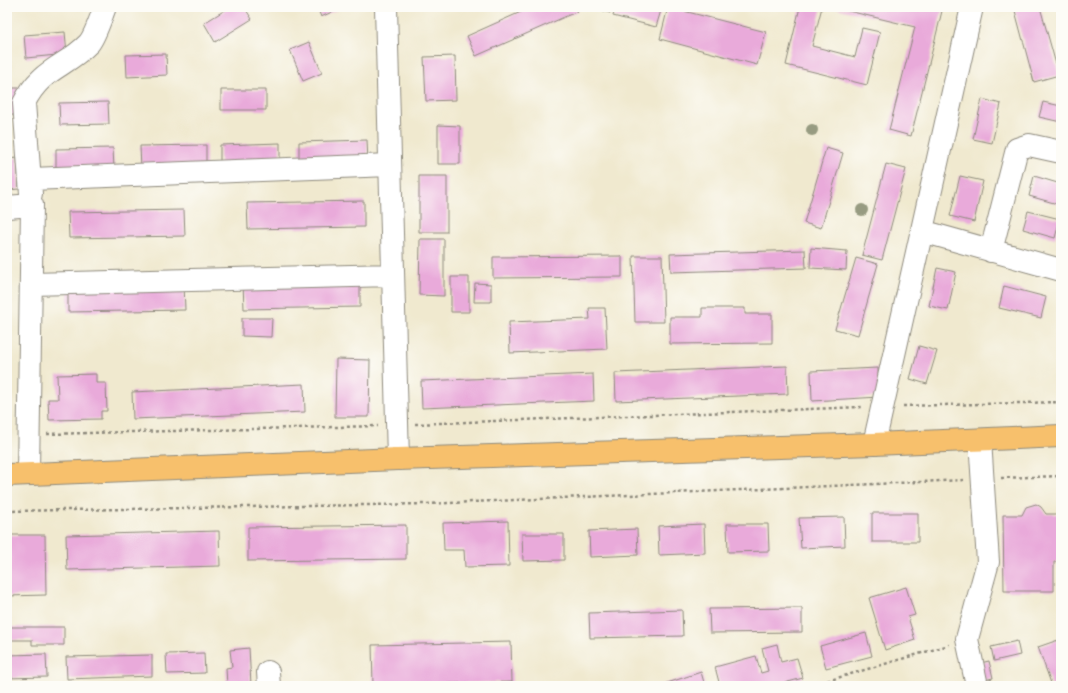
<svg xmlns="http://www.w3.org/2000/svg" width="1068" height="693" font-family="'IM FELL DW Pica',serif">
<style>
.building{fill:#e9aada}
.lines{fill:none;stroke-linecap:round;stroke-linejoin:round}
.minor-casing{stroke:#8e8a7d;stroke-width:24}
.major-casing{stroke:#8e8a7d;stroke-width:24}
.path{stroke:#8e8a7d;stroke-width:2.5;stroke-dasharray:3 3;stroke-linecap:butt}
.minor{stroke:#fff;stroke-width:22}
.major{stroke:#f7c06c;stroke-width:22}
.tree{fill:#979b81}
</style>
<rect width="100%" height="100%" fill="#fdfcf7"/>
<filter id="ink" filterUnits="userSpaceOnUse"><feTurbulence type="fractalNoise" baseFrequency=".025" numOctaves="2"/><feDisplacementMap in="SourceGraphic" scale="8" xChannelSelector="R" yChannelSelector="G"/><feConvolveMatrix kernelMatrix="1 2 1 2 8 2 1 2 1" color-interpolation-filters="sRGB"/></filter>
<filter id="wash" filterUnits="userSpaceOnUse"><feTurbulence type="fractalNoise" baseFrequency=".012" numOctaves="4" result="noise"/><feDisplacementMap in="SourceGraphic" scale="16" xChannelSelector="R" yChannelSelector="G"/><feGaussianBlur stdDeviation="0.9" result="paint"/><feColorMatrix in="noise" values="0 0 0 0 0 0 0 0 0 0 0 0 0 0 0 0 0 1.4 0 .05"/><feComposite in="paint" operator="in"/></filter>
<g filter="url(#wash)">
<rect width="100%" height="100%" fill="#f0e9cf"/>
<g id="blocks">
<path class="building" d="M230,7H244L252,19L215,42L204,23Z
M317,7H343L321,17Z
M532,7H576L578,11L476,56L467,36Z
M592,7H612L610,13Z
M615,7H662L656,27L613,16Z
M668,7L766,32L757,65L660,39Z
M800,7H822L812,46L855,57L862,28L880,32L867,85L786,65Z
M922,7H943L911,136L889,130L915,27L836,8Z
M1014,7H1040L1059,75L1034,82Z
M65,32L67,54L26,58L24,35Z
M309,42L322,73L303,81L290,50Z
M166,54L167,75L127,77L126,55Z
M455,56L456,100L426,101L424,57Z
M7,88H19L18,115H7Z
M221,90H266V110H221Z
M982,99L1001,104L992,143L973,139Z
M108,102L109,124L60,125L59,103Z
M1043,102L1061,106V122L1039,117Z
M438,125L460,126V164H438Z
M367,140L368,162L299,164V142Z
M280,143V165L220,166V145Z
M206,145V167L141,169L140,146Z
M113,148L114,169L56,171V149Z
M826,148L843,153L821,228L804,223Z
M17,158L19,189L7,190V159Z
M886,164L906,169L882,260L862,255Z
M419,176H447V232H419Z
M960,176L983,181L974,222L950,216Z
M1034,176L1061,184V205L1029,196Z
M364,201V227L248,229L247,203Z
M184,210L185,236L69,238L68,212Z
M1028,211L1060,219L1055,238L1023,229Z
M420,239H444V296L419,295Z
M811,248L847,251L846,270L810,268Z
M805,250L806,268L671,272L670,254Z
M622,256V277L493,278V257Z
M633,256H662L664,322H635Z
M856,258L878,264L858,335L835,329Z
M937,268L956,272L948,310L929,306Z
M451,277H469V312H451Z
M360,281V307L244,309L243,283Z
M475,283L491,284V302H474Z
M184,284L185,310L68,312V286Z
M1004,286L1046,297L1041,318L999,308Z
M589,308H605L607,349L510,353L509,322L590,319Z
M702,308H745V314H772V343L670,344V317H702Z
M242,318H272L271,337L242,336Z
M919,346L937,351L927,384L910,379Z
M336,359L370,360L369,417H335Z
M787,366L788,394L616,401L615,373Z
M878,368L879,397L812,401L811,371Z
M96,374V383H106L107,411H101V419L49,420L48,399H58L57,375Z
M593,374L594,401L422,408L421,381Z
M304,384L305,412L133,419L132,392Z
M1036,504L1041,507L1046,514H1061V562H1054V591H1004L1003,515H1022L1026,507Z
M872,513H918V542H872Z
M844,517L845,546L801,548L799,518Z
M508,521L509,566L465,567L464,550H444L443,523Z
M704,524L705,553L659,555L658,526Z
M727,524H768L769,551L728,552Z
M406,525V559L248,561V527Z
M637,529L638,555L590,557L589,531Z
M219,531L220,566L67,570L66,535Z
M522,534H564V560L523,561Z
M7,535H45L46,595L7,596Z
M906,587L915,615L908,617L915,640L885,650L869,598Z
M802,608V632L710,633L709,609Z
M682,610L683,636L590,638L589,613Z
M7,627H64V645H32V640H7Z
M866,633L872,656L826,668L820,646Z
M1061,639V686H1052L1038,647Z
M1017,641L1020,655L994,661L991,647Z
M511,642L512,682L373,685L372,645Z
M777,644L781,662L797,658L803,678L773,686H720L715,667L756,656L761,673L768,671L762,648Z
M249,648L251,685L227,686L226,668L232,667L230,650Z
M204,653L205,673L167,674L166,654Z
M46,654L47,677L7,678V655Z
M152,655V676L67,679L66,657Z
M989,661L993,678L980,681L976,664Z
M701,672L705,686H662L661,685Z"/>
</g>
</g>
<g filter="url(#ink)">
<use href="#blocks" fill-opacity="0" stroke="#8e8a7d" stroke-width="1"/>
<g class="lines">
<defs>
<path id="minor" d="M386,7L398,459
M31,179L390,165
M31,194L24,103C41,68 65,68 89,43C95,36 101,17 105,7
M7,207L32,205L28,473
M922,231L1061,270
M991,251L1017,149L1029,145L1061,152
M31,284L393,275
M874,444L972,7
M268,672L269,686
M977,686L967,639L988,562L980,440"/>
<path id="major" d="M7,475L398,459L874,444L1061,436"/>
</defs>
<use href="#minor" class="minor-casing"/>
<use href="#major" class="major-casing"/>
<path class="path" d="M903,406L1061,402
M415,424L862,407
M47,434L378,426
M1001,478L1061,476
M7,511L427,504L964,480
M810,686L949,645"/>
<use href="#minor" class="minor"/>
<use href="#major" class="major"/>
</g>
<g class="tree">
<circle cx="812" cy="130" r="6"/>
<circle cx="862" cy="210" r="6"/>
</g>
</g>
<rect width="1068" height="693" fill="none" stroke="#fdfcf7" stroke-width="24"/>
</svg>
